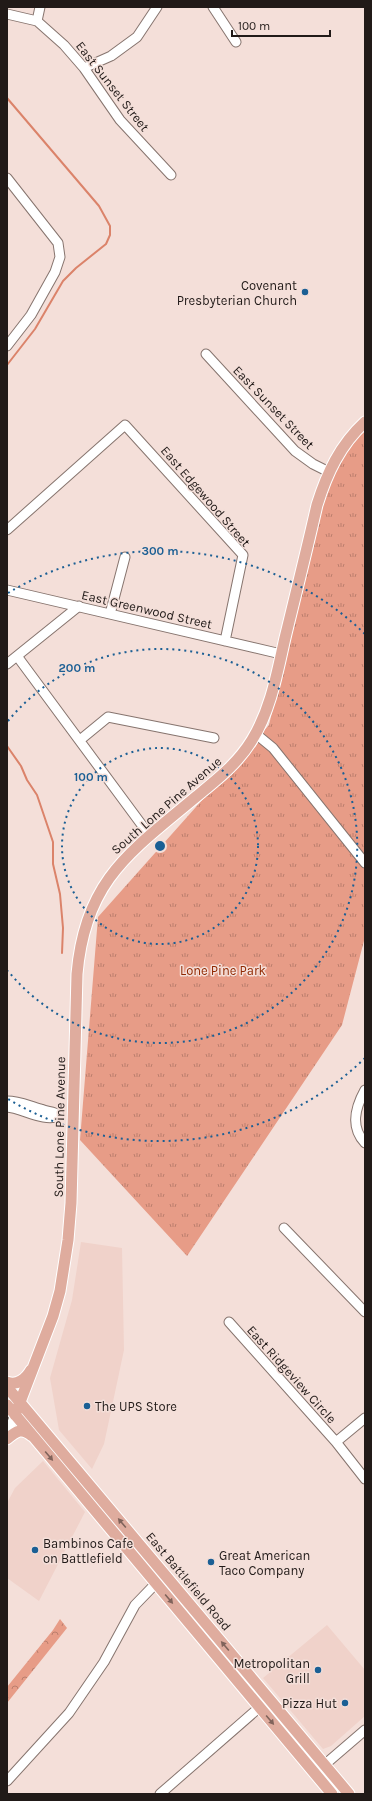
<svg xmlns="http://www.w3.org/2000/svg" width="372" height="1801" font-family="Karla,sans-serif">
<style>
.built{fill:#f0d2ca}
.grass{fill:url(#grass-tufts)}
.forest{fill:url(#forest-crowns)}
.lines{fill:none;stroke-linecap:round;stroke-linejoin:round}
.stream{stroke:#db836a;stroke-width:2}
.minor-casing{stroke:#86746e;stroke-width:11}
.major-casing{stroke:#fff;stroke-width:13}
.minor{stroke:#fff;stroke-width:9}
.major{stroke:#dfac9e;stroke-width:11}
.oneway{fill:#80635b}
.ring{fill:none;stroke:#1b5f94;stroke-width:2;stroke-dasharray:2 4}
.poi-dot{fill:#1b5f94;stroke:#f4dfd9;stroke-width:1.5}
.labels{text-anchor:middle;stroke-width:3;stroke-linejoin:round;paint-order:stroke}
.street-label{font-size:13px;fill:#211a18;stroke:#f4dfd9}
.poi-label{font-size:13px;fill:#211a18;stroke:#f4dfd9;text-anchor:end}
.park-label{font-size:13px;fill:#902801;stroke:#f4dfd9}
.centre{fill:#1b5f94;stroke:#f4dfd9;stroke-width:2}
.ring-label{font-size:12px;text-anchor:middle;font-weight:bold;fill:#1b5f94;stroke:#f4dfd9;stroke-width:3;stroke-linejoin:round;paint-order:stroke}
</style>
<defs>
<pattern id="grass-tufts" width="24" height="20" patternUnits="userSpaceOnUse"><rect width="24" height="20" fill="#e79c87"/><path d="M3 7l-1-3M5 7V3M7 7l1-3M15 17l-1-3M17 17v-4M19 17l1-3" fill="none" stroke="#bb7e6d"/></pattern>
<pattern id="forest-crowns" width="20" height="18" patternUnits="userSpaceOnUse"><rect width="20" height="18" fill="#e79c87"/><path d="M2 6a3 3 0 1 1 6 0M12 15a3 3 0 1 1 6 0" fill="none" stroke="#bb7e6d"/></pattern>
</defs>
<rect width="100%" height="100%" fill="#f4dfd9"/>
<path class="built" d="M81,1242L122,1248L124,1350L104,1444L92,1469L59,1430L50,1378L72,1300Z
M43,1461L85,1512L39,1601L7,1578V1503L15,1488Z
M327,1625L365,1670V1716L331,1746L323,1749L263,1678Z"/>
<path class="grass" d="M365,428V937L342,1025L187,1256L80,1140L98,917L269,725L319,510L331,478L343,456Z"/>
<path class="forest" d="M60,1619L67,1628L7,1703V1687L53,1630Z"/>
<g class="lines">
<path class="stream" d="M7,98L99,206L110,226V235L106,244L76,268L63,281L35,329L7,365
M7,746L21,766L27,780L37,795L53,842V864L60,894L63,928L62,953"/>
<defs>
<path id="minor" d="M213,7L236,42
M7,14L37,21L64,45L84,68L120,120L171,175
M37,21L40,7
M84,68L111,56L137,37L157,7
M7,178L58,243L60,257L55,272L31,315L7,346
M206,354L295,451L313,464L329,472
M7,530L125,425L243,555L225,641
M7,590L281,654
M110,614L125,557
M17,656L150,836
M7,664L79,606
M256,734L273,748L365,863
M80,740L108,717L214,738
M365,1090C355,1108 350,1127 365,1143
M7,1101C20,1101 29,1106 41,1109C47,1112 53,1111 59,1115
M7,1107C21,1108 46,1123 58,1116
M284,1228L365,1312
M229,1322L336,1442L365,1479
M7,1435L15,1415
M336,1442L365,1418
M315,1773L365,1730
M7,1781L69,1713L104,1662L135,1605L165,1574
M160,1794L269,1699"/>
<path id="major" d="M7,1382C17,1386 26,1379 31,1370
M7,1387L349,1794
M7,1405L332,1794
M15,1415L53,1316L60,1291L68,1240L71,1203L77,974C85,880 130,852 197,796C218,779 238,763 252,740C271,709 277,673 285,638C296,593 307,549 317,505C327,473 340,445 365,422
M7,1439C16,1431 22,1427 32,1436"/>
</defs>
<use href="#minor" class="minor-casing"/>
<use href="#major" class="major-casing"/>
<use href="#minor" class="minor"/>
<use href="#major" class="major"/>
</g>
<defs><path id="oneway-solid" d="M-6-.8H1V-3.2L6.5 0L1 3.2V.8H-6Z"/></defs>
<g class="oneway">
<use href="#oneway-solid" transform="translate(49 1456) rotate(50)"/>
<use href="#oneway-solid" transform="translate(122 1523) rotate(-130)"/>
<use href="#oneway-solid" transform="translate(169 1599) rotate(50)"/>
<use href="#oneway-solid" transform="translate(225 1646) rotate(-130)"/>
<use href="#oneway-solid" transform="translate(270 1720) rotate(50)"/>
</g>
<g class="ring">
<circle cx="160" cy="846" r="98"/>
<path d="M8 721A197 197 0 1 1 8 971"/>
<path d="M365 1058A295 295 0 0 1 8 1099M8 593A295 295 0 0 1 365 634"/>
</g>
<g class="poi-dot">
<circle cx="305" cy="292" r="4"/>
<circle cx="87" cy="1406" r="4"/>
<circle cx="35" cy="1550" r="4"/>
<circle cx="211" cy="1562" r="4"/>
<circle cx="318" cy="1670" r="4"/>
<circle cx="345" cy="1703" r="4"/>
</g>
<g class="labels">
<g class="street-label">
<text transform="translate(113 86) rotate(52)" y="5">East Sunset Street</text>
<text transform="translate(274 407) rotate(46)" y="5">East Sunset Street</text>
<text transform="translate(206 496) rotate(49)" y="5">East Edgewood Street</text>
<text transform="translate(147 609) rotate(13)" y="5">East Greenwood Street</text>
<text transform="translate(166 805) rotate(-41)" y="5">South Lone Pine Avenue</text>
<text transform="translate(59 1127) rotate(-89)" y="5">South Lone Pine Avenue</text>
<text transform="translate(292 1374) rotate(48)" y="5">East Ridgeview Circle</text>
<text transform="translate(189 1581) rotate(50)" y="5">East Battlefield Road</text>
</g>
<g class="poi-label">
<text x="297" y="290">Covenant<tspan x="297" dy="15">Presbyterian Church</tspan></text>
<text x="95" y="1411" text-anchor="start">The UPS Store</text>
<text x="43" y="1548" text-anchor="start">Bambinos Cafe<tspan x="43" dy="15">on Battlefield</tspan></text>
<text x="219" y="1560" text-anchor="start">Great American<tspan x="219" dy="15">Taco Company</tspan></text>
<text x="310" y="1668">Metropolitan<tspan x="310" dy="15">Grill</tspan></text>
<text x="337" y="1708">Pizza Hut</text>
</g>
<g class="park-label">
<text x="223" y="975">Lone Pine Park</text>
</g>
</g>
<circle cx="160" cy="846" r="6" class="centre"/>
<g class="ring-label">
<text x="160" y="555">300 m</text>
<text x="77" y="672">200 m</text>
<text x="91" y="781">100 m</text>
</g>
<rect width="372" height="1801" fill="none" stroke="#211a18" stroke-width="16"/>
<path d="M232 30v6h98v-6" fill="none" stroke="#211a18" stroke-width="2"/>
<text x="238" y="30" font-size="12" fill="#211a18" stroke="#f4dfd9" stroke-width="3" paint-order="stroke">100 m</text>
</svg>
